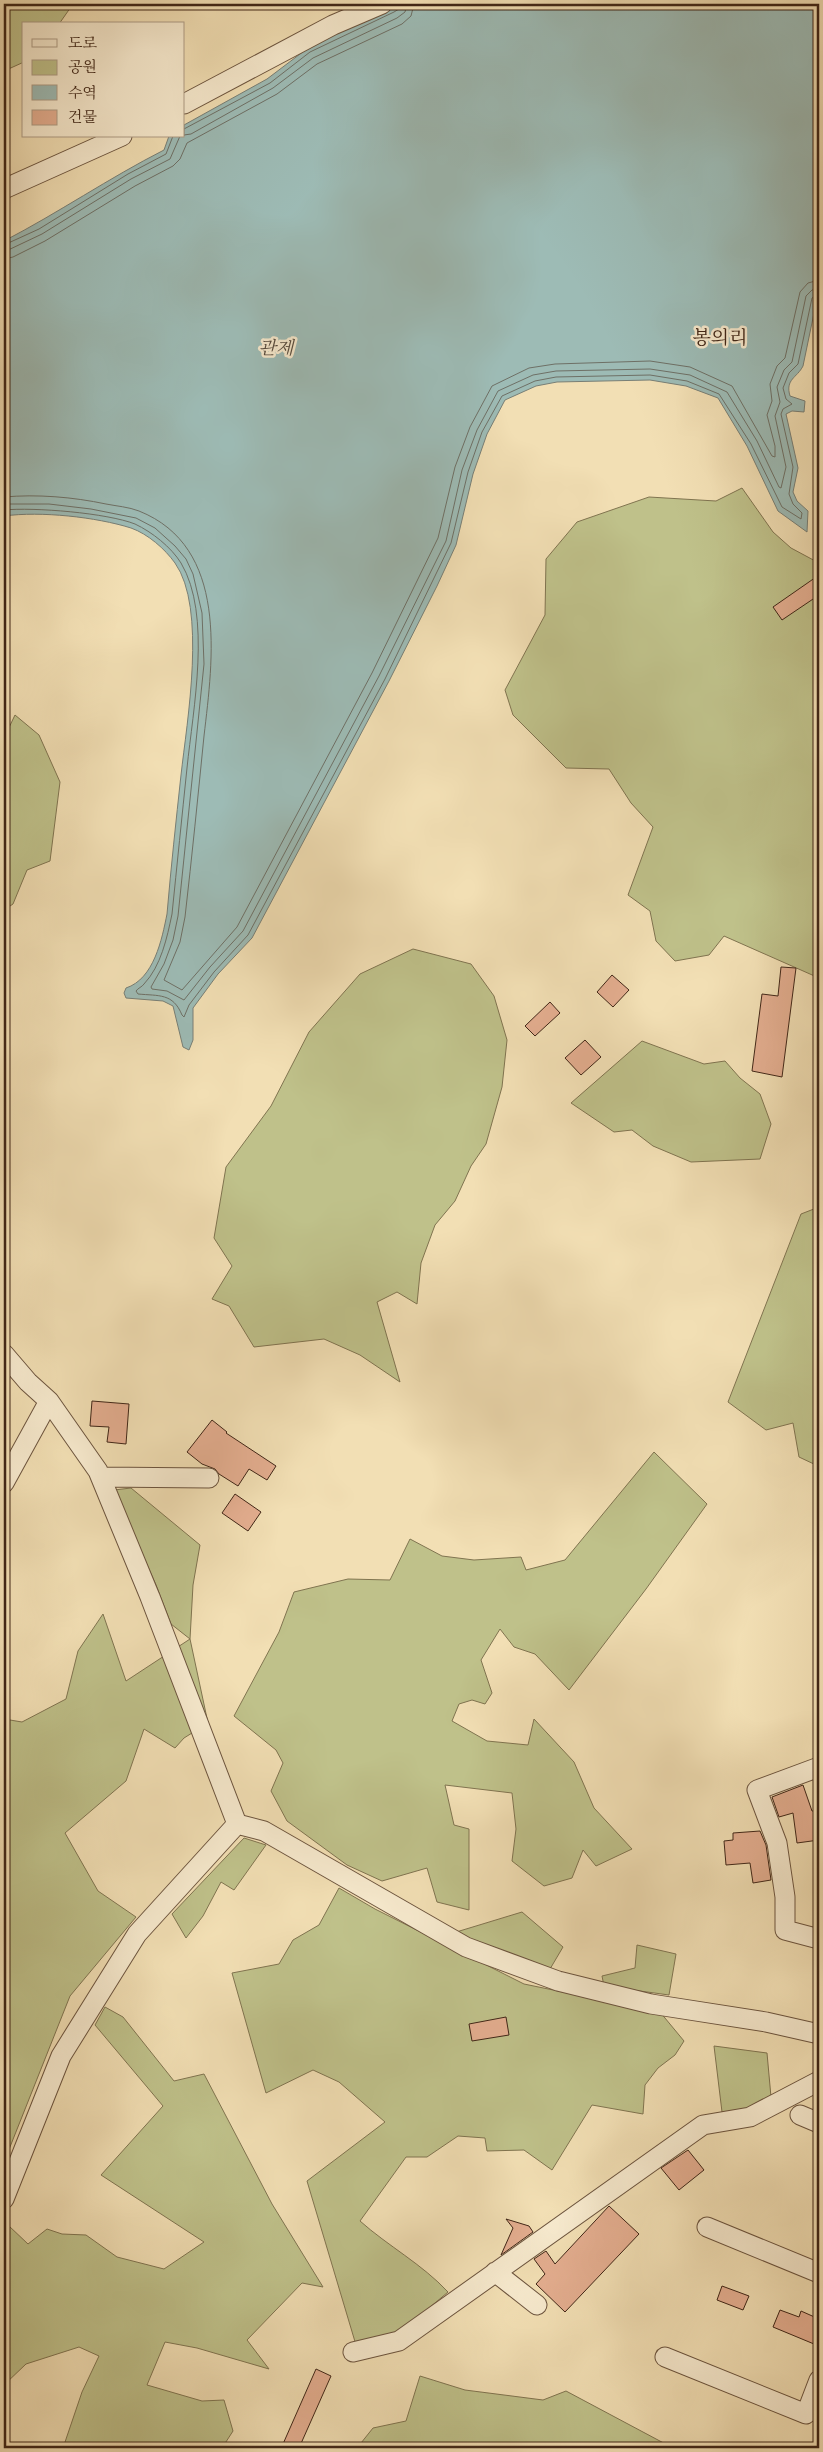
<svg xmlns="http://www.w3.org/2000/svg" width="823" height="2452" font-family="'IM FELL Double Pica','Noto Serif KR',serif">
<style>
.green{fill:#bfc18a;stroke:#807450}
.water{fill:#9dbbb5;stroke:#787f76}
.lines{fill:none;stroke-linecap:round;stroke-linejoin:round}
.shore{stroke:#6e7066;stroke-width:1}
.building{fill:#e4ae90;stroke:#402617}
.minor-casing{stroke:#6c543e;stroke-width:21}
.minor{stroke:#f7eace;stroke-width:19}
.labels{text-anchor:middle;stroke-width:5;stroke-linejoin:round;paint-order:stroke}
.water-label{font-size:18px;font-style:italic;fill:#574b3e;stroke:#f7eace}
.quarter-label{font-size:19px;fill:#402617;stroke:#f7eace}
</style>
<rect width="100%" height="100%" fill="#f2dfb4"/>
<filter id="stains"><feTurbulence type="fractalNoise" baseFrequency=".004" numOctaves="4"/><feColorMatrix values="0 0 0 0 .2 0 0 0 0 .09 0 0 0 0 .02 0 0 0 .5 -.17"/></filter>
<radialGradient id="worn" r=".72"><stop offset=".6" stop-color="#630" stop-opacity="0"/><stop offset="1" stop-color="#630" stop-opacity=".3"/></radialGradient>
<path class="green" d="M4,4H73L59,24H24V62L4,71Z
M742,488L773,532L791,548L819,563V978L724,936L709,955L675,961L656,941L650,911L628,895L653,827L631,803L609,769L566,768L513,715L505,690L545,615L546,559L577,522L649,497L716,501Z
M15,715L39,735L60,782L50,861L27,870L13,904L4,910V738Z
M413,949L471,964L494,996L507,1040L502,1087L486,1144L471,1166L455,1201L435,1225L421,1263L417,1304L397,1292L377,1302L400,1382L360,1355L324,1339L254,1347L229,1306L212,1299L232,1266L214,1238L226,1167L271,1106L309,1032L360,974Z
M642,1041L704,1064L725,1061L740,1078L760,1094L771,1124L760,1159L691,1162L653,1146L632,1130L614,1132L571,1103Z
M819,1207V1464L816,1465L799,1457L793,1423L766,1430L728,1402L801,1214Z
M654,1452L707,1504L646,1589L569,1690L535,1654L514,1647L500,1629L481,1660L492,1693L485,1704L472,1700L459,1704L452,1721L487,1741L528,1745L534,1719L574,1762L594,1808L632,1849L596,1866L583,1850L572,1878L544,1886L512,1861L516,1829L512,1793L445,1785L454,1825L469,1829V1910L437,1902L427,1868L382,1881L347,1865L287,1821L271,1791L283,1763L276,1750L234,1716L279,1632L294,1592L348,1579L390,1580L410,1539L442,1556L474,1560L521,1557L526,1570L565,1560Z
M131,1488L200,1545L193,1585L190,1639L208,1723L184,1738L175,1748L144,1729L126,1781L65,1833L98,1891L136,1917L70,1996L4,2162V1719L22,1722L66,1699L78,1651L103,1614L126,1681L190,1639L171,1624L156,1585L114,1490Z
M244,1838L266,1845L234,1890L221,1882L203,1916L186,1938L172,1914Z
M339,1888L375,1909L524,1984L660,2012L684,2041L675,2055L658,2068L645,2085L643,2114L592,2105L552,2170L524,2150L487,2151L485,2138L458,2136L427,2157H406L360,2221C388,2246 422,2264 448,2292L403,2330L356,2345L307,2181L385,2122L339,2082L313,2070L266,2093L232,1973L279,1964L293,1940L319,1925Z
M522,1912L563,1947L550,1969L453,1933Z
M637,1945L676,1954L669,1995L604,1986L602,1976L635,1968Z
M105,2007L123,2017L174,2081L204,2074L272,2204L323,2287L302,2283L247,2340L269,2369L197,2348L165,2342L147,2385L202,2401L224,2400L233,2431L222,2448H63L82,2392L99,2356L79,2347L26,2364L4,2385V2239L9,2226L28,2244L47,2229L62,2234L86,2235L117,2257L164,2269L204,2242L101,2175L163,2106L95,2025Z
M714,2046L767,2053L771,2097L753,2109L722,2112Z
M420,2376L465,2390L543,2400L566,2391L673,2448H357L373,2428L406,2421Z"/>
<path class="water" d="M398,4H818L819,289L803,366C797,378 785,379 790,396L805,401L804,412L792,411L786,414L798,468L793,492L797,501L808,511L807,532L778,511L747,446L718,398L686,386L650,380L557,382L536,386L505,400L487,434L473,474L456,545L437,586L389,681L252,938L218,974L193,1008V1040L189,1050L183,1047L173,1006L163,1001L126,998L124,993L126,988C154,979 162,939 167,914C171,867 176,821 181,775C187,721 207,608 175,563C165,549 148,534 131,528C96,517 41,511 4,516V241C58,213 109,178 164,150L169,136H184V125L267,79L308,48Z"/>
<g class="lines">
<path class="shore" d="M184,129L270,83L310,52L394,12L399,9L400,4
M184,135L191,134L273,88L313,58L397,18L405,12L407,4
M4,245L39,229L128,174L166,154L173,136
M4,252L42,234L131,179L170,159L180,136
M4,259L13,257L45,241L135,186L173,166L180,159L187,143L277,94L317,64L402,24L411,16L414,4
M4,497C37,494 73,497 106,504C116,506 129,507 139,511C229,547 213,659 204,736C198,796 192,856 185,917L180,942L164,980L182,990L237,927L372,673L438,538L455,467L470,427L492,386L529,368L555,364L650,361L690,367L732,386L772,456L775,457V446L767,415L772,401L770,384L777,366L785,358L800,292L808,283L819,280
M4,504H49L91,509L136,518L155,528L175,546L186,559L193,574L202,613L204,664L178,916L173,940L164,964L151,987L152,989L167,991L184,1000L210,967L243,931L379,676L446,541L462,470L477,430L498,391L533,375L556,371L650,369L690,375L727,392L757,441L779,487L781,488L786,467L775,416L780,402L777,387L784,370L792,362L806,296L812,290L819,288
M4,510C34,507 107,513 135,524C152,532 171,547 181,563C212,615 193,709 187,768C182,816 177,865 172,914C167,938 161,966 144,984C142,987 138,988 136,991L138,994C159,996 173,993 182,1015L184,1017L189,1005L214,972L248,935L385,679L451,543L468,472L482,432L502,396L535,381L556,377L650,375L687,381L719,394L751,444L782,507L801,519L802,513L793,504L789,494L793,467L781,414L783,409L792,404L786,399L783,388L789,373L798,364L812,298L819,294"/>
</g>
<path class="building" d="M819,575V595L782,620L773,607Z
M781,967L796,968L782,1077L752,1071L762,994L778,996Z
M612,975L629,990L613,1007L597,992Z
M550,1002L560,1013L535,1036L525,1026Z
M585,1040L601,1057L581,1075L565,1058Z
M92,1401L129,1404L126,1444L107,1442L109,1427L90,1426Z
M212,1420L227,1432L226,1433L276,1466L267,1480L249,1469L238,1486L219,1474L215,1469L202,1464L187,1452Z
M235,1494L261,1512L248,1531L222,1513Z
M803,1785L812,1811H819V1840L797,1843L793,1813L779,1817L772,1797Z
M760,1831L766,1845L771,1880L753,1883L750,1863L726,1865L724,1841L733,1840V1833Z
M506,2017L509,2035L472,2041L469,2024Z
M688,2150L704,2170L679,2190L661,2168Z
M609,2206L639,2234L565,2312L536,2284L545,2274L534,2259L546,2251L555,2264Z
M506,2219L529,2226L533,2232L501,2255L513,2228Z
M722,2286L749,2296L743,2310L717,2300Z
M780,2310L799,2317L801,2311L819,2319V2331L814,2344L773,2327Z
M316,2369L331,2376L299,2448H293L283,2444Z"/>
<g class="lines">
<defs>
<path id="minor" d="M184,104L333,25L382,4
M4,189L122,136
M4,1354L28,1382L49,1401L98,1471L150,1597L237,1824
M101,1477L209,1478
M4,1483L49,1401
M819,1767L757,1790L777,1843L785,1897V1930L819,1939
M800,2115L819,2123
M4,2199L61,2056L137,1934L237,1824L264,1831L466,1947L558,1981L651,2004L766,2022L819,2034
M707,2227L819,2273
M495,2272L537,2305
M353,2352L399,2341L703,2125L750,2117L819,2081
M665,2357L806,2414L819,2380"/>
</defs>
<use href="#minor" class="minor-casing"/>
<use href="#minor" class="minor"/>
</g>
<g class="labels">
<g class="water-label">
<text x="276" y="354">관제</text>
</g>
<g class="quarter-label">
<text x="720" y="344">봉의리</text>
</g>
</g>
<rect width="823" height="2452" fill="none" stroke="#f2dfb4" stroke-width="20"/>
<rect x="5" y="5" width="813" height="2442" fill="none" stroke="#402617" stroke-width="2.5"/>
<rect x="10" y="10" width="803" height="2432" fill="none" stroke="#402617"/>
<rect x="22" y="22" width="162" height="115" fill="#f7eace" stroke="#ae9c85"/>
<rect x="32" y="39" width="25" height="8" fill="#f7eace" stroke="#ae9c85"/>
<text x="68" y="48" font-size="15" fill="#402617">도로</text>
<rect x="32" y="60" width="25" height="15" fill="#bfc18a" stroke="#ae9c85"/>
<text x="68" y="72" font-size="15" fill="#402617">공원</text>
<rect x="32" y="85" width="25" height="15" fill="#9dbbb5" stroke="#ae9c85"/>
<text x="68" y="98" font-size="15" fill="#402617">수역</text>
<rect x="32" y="110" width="25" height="15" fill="#e4ae90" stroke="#ae9c85"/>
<text x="68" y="122" font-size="15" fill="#402617">건물</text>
<rect width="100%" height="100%" filter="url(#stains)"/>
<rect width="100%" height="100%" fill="url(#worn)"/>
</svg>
